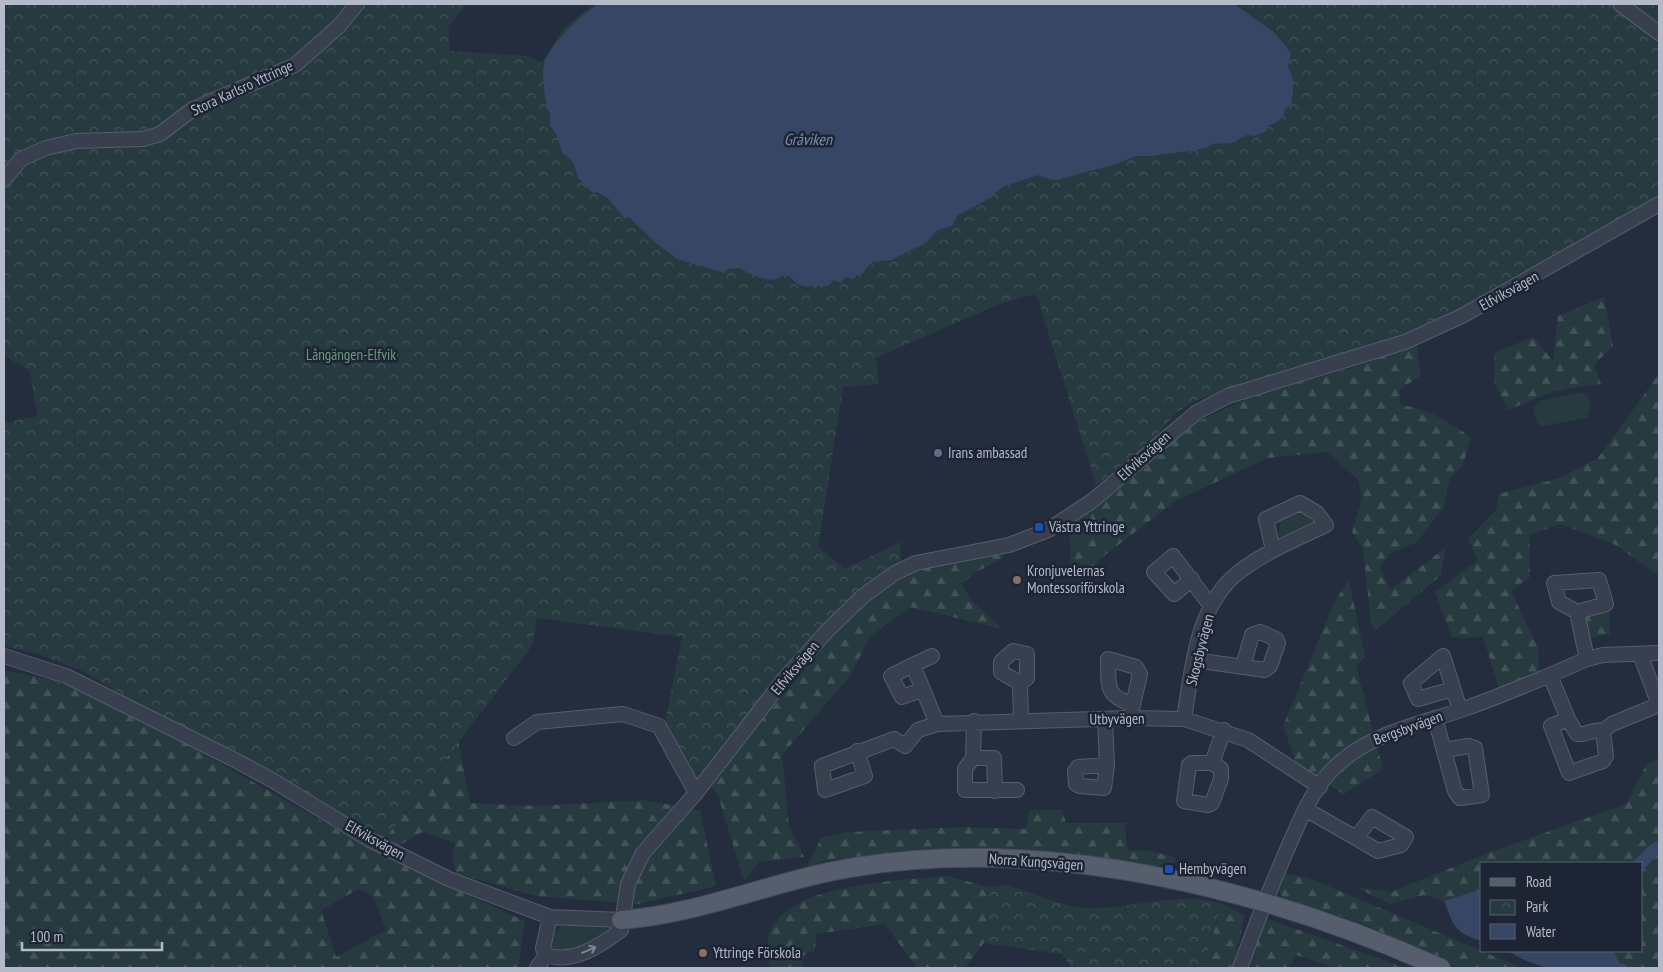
<svg xmlns="http://www.w3.org/2000/svg" width="1663" height="972" font-family="'PT Sans Narrow',sans-serif">
<style>
.grass{fill:#263a3f}
.forest{fill:url(#forest-firs);fill-rule:evenodd}
.park{fill:url(#park-crowns)}
.water{fill:#384666}
.lines{fill:none;stroke-linecap:round;stroke-linejoin:round}
.minor-casing{stroke:#565d6c;stroke-width:16}
.major-casing{stroke:#414857;stroke-width:20}
.minor{stroke:#383f4e;stroke-width:14}
.major{stroke:#565e6e;stroke-width:18}
.oneway{stroke:#7c8392}
.service-dot{fill:#5c6f8a;stroke:#1d2433;stroke-width:2}
.transit-dot{fill:#1a4fb4;stroke:#1d2433;stroke-width:2}
.education-dot{fill:#8d6e63;stroke:#1d2433;stroke-width:2}
.labels{text-anchor:middle;stroke-width:5;stroke-linejoin:round;paint-order:stroke}
.street-label{font-size:15px;fill:#b4bac9;stroke:#1d2433}
.park-label{font-size:15px;fill:#6b9a7b;stroke:#1d2433}
.poi-label{font-size:15px;fill:#b4bac9;stroke:#1d2433;text-anchor:start}
.water-label{font-size:16px;font-style:italic;fill:#7c8db1;stroke:#1d2433}
</style>
<defs>
<pattern id="forest-firs" width="22" height="20" patternUnits="userSpaceOnUse" patternTransform="scale(1.25)"><rect width="22" height="20" fill="#263a3f"/><path d="M5 1l3.5 6h-7zM16 11l3.5 6h-7z" fill="#435459"/></pattern>
<pattern id="park-crowns" width="20" height="18" patternUnits="userSpaceOnUse" patternTransform="scale(1.25)"><rect width="20" height="18" fill="#263a3f"/><path d="M2 6a3 3 0 1 1 6 0M12 15a3 3 0 1 1 6 0" fill="none" stroke="#435459"/></pattern>
</defs>
<rect width="100%" height="100%" fill="#242d3e"/>
<path class="grass" d="M1581,392C1592,398 1593,407 1587,418L1543,426L1537,423L1533,410L1538,401Z
M1297,513L1308,514L1315,523L1311,529L1291,536L1278,537L1280,521Z
M571,925L606,928L609,933C590,943 575,950 553,950L549,946L550,940L561,926Z"/>
<path class="forest" d="M1604,297L1613,346L1594,365L1601,384L1555,391L1508,410L1494,382V353L1533,337L1553,361L1558,316Z
M1417,344L1420,376L1399,390L1401,405C1428,409 1449,421 1471,438L1462,467L1450,478L1443,508L1417,542L1389,554L1380,568L1390,590L1445,548L1441,575L1375,631L1371,623L1363,549L1352,532L1362,497L1358,480L1327,452L1267,458L1174,502L1100,559L1089,573L1071,575L1070,541L1067,523L1146,466L1195,423L1252,396L1361,365Z
M1659,374V576L1616,545L1560,524L1530,535V577L1511,591L1538,647L1539,672L1499,688L1483,637L1452,638L1435,592L1478,560L1468,539L1497,509L1498,494L1560,478L1598,458Z
M1003,553L1002,559L978,571L961,584L972,601L1003,629L910,607L870,637L850,676L782,755L789,826L804,857L759,862L744,881L718,795L711,786L734,754L820,651L865,602L916,571L949,561Z
M1349,580L1365,657L1356,666L1383,769L1344,794L1296,763L1283,726L1335,601Z
M1603,609H1609L1610,634L1587,639L1581,618Z
M4,670L52,680L135,715L391,860L525,921L518,968H4ZM359,889L373,896L386,930L336,957L321,910Z
M455,723L470,803L537,806L644,800L700,810L716,886L638,904L535,896L456,873L452,856L455,843L422,832L397,847L271,775L365,809L407,814L410,789Z
M1659,758V840L1651,844L1632,863H1482V892H1472L1444,901L1424,895L1390,904L1355,887L1391,892L1488,853L1626,804L1647,764Z
M1029,810H1062L1066,823H1125L1127,850L1152,851L1176,858L1174,864L1164,863L1155,867L1003,848L895,853L827,860L806,868L821,838L848,832L964,827L1026,829Z
M1659,852V968H1628L1625,964H1620L1613,951H1642V872Z
M1282,873L1309,878L1522,968H1459L1361,923L1284,898L1278,891Z
M947,876L989,887L984,943L965,968H917L885,924L816,934L815,951L804,955L801,968H770C769,959 766,947 768,938C781,882 902,881 947,876Z
M1222,904L1245,915L1233,968H1203Z
M1268,919L1392,963L1406,968H1335L1296,955L1289,968H1261L1244,964Z"/>
<path class="park" d="M4,4H467L448,27L450,51L528,56L542,63L563,29L593,4H1659V197L1506,288L1414,331L1290,372L1247,382L1195,401L1177,412L1145,449L1096,485L1036,294L1004,302L876,358L879,384L843,387L818,547L845,569L900,542L902,563C828,634 750,703 691,788L663,734L682,637L537,618L532,646L384,840L291,785L172,724L82,671L38,654L4,646V423L37,416L30,371L4,355Z
M1006,885C1024,890 1066,907 1082,908C1129,911 1177,889 1222,904L1203,968H1072L1062,954L984,943L989,887Z"/>
<path class="water" d="M598,4H1234L1274,32L1291,53L1288,67C1296,83 1293,89 1291,106L1285,108C1284,121 1277,122 1267,126L1265,132L1255,136L1247,135L1231,143L1213,144L1203,149L1151,156H1136L1116,164L1057,180L1048,179L1038,175L1005,186L985,201L958,215L952,226L937,230L927,242L892,260L872,262L862,274H857L854,279L845,277L841,283L834,280L828,286C808,285 804,292 789,276L785,277L784,273C781,276 779,279 774,280C765,280 746,273 740,268L728,269L724,273L677,259L656,243L629,217L625,219L608,198L597,192L593,193L578,178C576,168 573,158 563,154L555,132L550,126C551,111 548,113 546,101C544,93 544,82 543,74C541,50 580,16 598,4Z
M1659,840V852L1642,872V863H1632L1651,844Z
M1472,892H1482V941C1455,933 1454,927 1444,901Z
M1507,951H1613L1620,964H1625L1628,968H1547L1527,961Z"/>
<g class="lines">
<defs>
<path id="minor" d="M1620,4L1659,33
M4,180L21,159L46,148L76,141L143,139L160,134L193,109L295,65L339,26L357,4
M1192,579L1174,594L1154,572L1173,556L1211,606
M1577,612L1559,602L1554,583L1599,580L1606,604L1577,612L1587,659
M1640,654L1659,705
M4,656L66,676L231,758L272,780L370,840L449,879L550,917L621,920
M1194,660L1265,670L1270,666L1278,643L1276,639L1260,632L1252,635L1243,666
M913,665L932,656
M1550,675L1568,719L1551,726L1569,773L1603,761L1606,756L1603,731C1593,728 1587,736 1577,734L1568,719
M1020,683L1001,672V662L1013,651L1027,654V678L1020,683L1021,721
M1453,689L1418,699L1411,683L1443,656L1460,710
M922,690L902,697L891,676L913,665L937,724
M1130,718L1140,674L1136,667L1108,659C1109,686 1104,695 1133,705
M1435,718L1455,791L1460,798L1482,795L1475,748L1468,746L1445,750
M1105,719L1107,765L1104,788L1080,786L1076,784L1075,771L1078,767L1107,765
M1184,719C1192,670 1196,605 1239,572C1265,552 1296,539 1326,525L1317,513L1300,503L1266,519L1273,550
M974,721L973,758L965,769V790H1017
M1603,731L1612,724L1658,705
M514,738L537,722L623,714L659,726L696,793
M857,751L865,776L825,790L822,766L894,739L905,746L918,730L937,724L1130,718L1184,719L1248,740L1320,787
M973,758H994L995,791
M1212,763H1192L1189,765L1184,801L1208,805L1212,803L1221,779V769L1212,763L1224,730
M1305,809L1356,838
M1372,817L1406,837L1401,845L1378,851L1356,838Z
M546,955C573,964 600,946 621,930L628,884L643,853L696,793L785,678L828,630L863,596L895,573L916,563L1009,545L1048,530L1092,501L1197,412L1228,396L1405,342L1462,316L1659,204
M546,955L543,948L550,917
M537,968L546,955
M1240,968C1255,926 1271,886 1289,845C1300,820 1311,793 1329,773C1365,734 1414,726 1461,710C1504,695 1546,677 1587,659L1603,655L1659,653"/>
<path id="major" d="M621,920C702,914 777,879 856,867C1051,836 1263,888 1441,968"/>
</defs>
<use href="#minor" class="minor-casing"/>
<use href="#major" class="major-casing"/>
<use href="#minor" class="minor"/>
<use href="#major" class="major"/>
</g>
<defs><path id="oneway-shaft" d="M-6 0H5M1.5-3L5.5 0L1.5 3" fill="none" stroke-width="1.6" stroke-linecap="round" stroke-linejoin="round" transform="scale(1.25)"/></defs>
<use class="oneway" href="#oneway-shaft" transform="translate(589 950) rotate(-23)"/>
<circle class="service-dot" cx="938" cy="453" r="5"/>
<g class="transit-dot">
<rect x="1034" y="522" width="10" height="10" rx="2.5"/>
<rect x="1164" y="864" width="10" height="10" rx="2.5"/>
</g>
<g class="education-dot">
<circle cx="1017" cy="580" r="5"/>
<circle cx="703" cy="953" r="5"/>
</g>
<g class="labels">
<g class="street-label">
<text transform="translate(242 88) rotate(-25)" y="5">Stora Karlsro Yttringe</text>
<text transform="translate(1509 291) rotate(-29)" y="5">Elfviksvägen</text>
<text transform="translate(1144 456) rotate(-42)" y="5">Elfviksvägen</text>
<text transform="translate(1200 650) rotate(-76)" y="5">Skogsbyvägen</text>
<text transform="translate(795 668) rotate(-50)" y="5">Elfviksvägen</text>
<text transform="translate(1117 719) rotate(-1)" y="5">Utbyvägen</text>
<text transform="translate(1408 728) rotate(-20)" y="5">Bergsbyvägen</text>
<text transform="translate(375 840) rotate(29)" y="5">Elfviksvägen</text>
<text transform="translate(1036 862) rotate(4)" y="5">Norra Kungsvägen</text>
</g>
<g class="park-label">
<text x="351" y="360">Långängen-Elfvik</text>
</g>
<g class="poi-label">
<text x="948" y="458">Irans ambassad</text>
<text x="1049" y="532">Västra Yttringe</text>
<text x="1027" y="576">Kronjuvelernas<tspan x="1027" dy="17">Montessoriförskola</tspan></text>
<text x="1179" y="874">Hembyvägen</text>
<text x="713" y="958">Yttringe Förskola</text>
</g>
<g class="water-label">
<text x="808" y="145">Gråviken</text>
</g>
</g>
<rect width="1663" height="972" fill="none" stroke="#b4bac9" stroke-width="10"/>
<rect x="1480" y="862" width="162" height="90" fill="#1d2433" stroke="#59606f"/>
<rect x="1490" y="878" width="25" height="8" fill="#565e6e" stroke="#59606f"/>
<text x="1526" y="887" font-size="15" fill="#b4bac9">Road</text>
<rect x="1490" y="900" width="25" height="15" fill="url(#park-crowns)" stroke="#59606f"/>
<text x="1526" y="912" font-size="15" fill="#b4bac9">Park</text>
<rect x="1490" y="924" width="25" height="15" fill="#384666" stroke="#59606f"/>
<text x="1526" y="937" font-size="15" fill="#b4bac9">Water</text>
<path d="M22 942v8h140v-8" fill="none" stroke="#b4bac9" stroke-width="2.5"/>
<text x="30" y="942" font-size="15" fill="#b4bac9" stroke="#1d2433" stroke-width="4" paint-order="stroke">100 m</text>
</svg>
